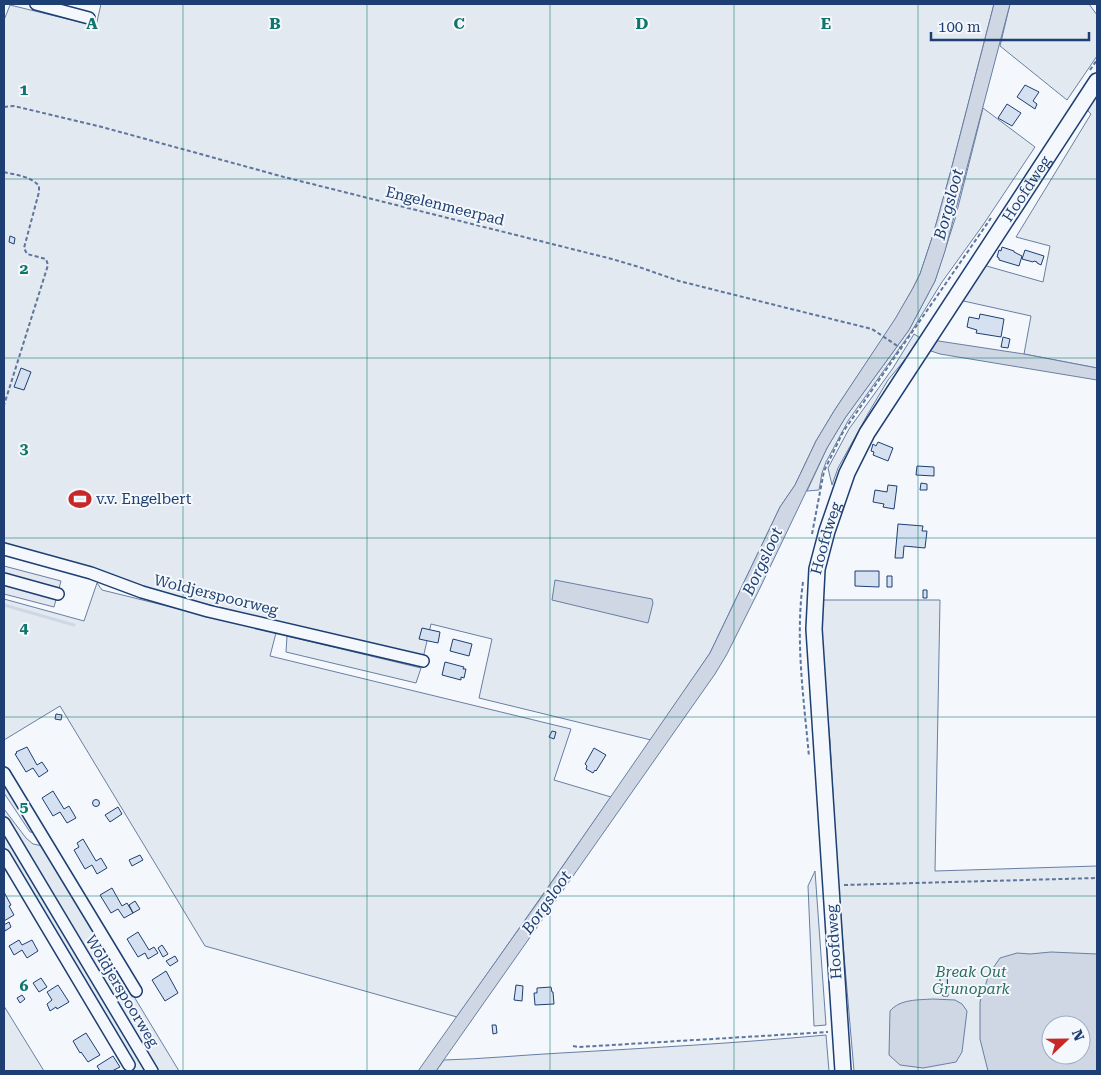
<svg xmlns="http://www.w3.org/2000/svg" width="1101" height="1075" font-family="'Roboto Serif',serif">
<style>
.green{fill:#e3e9f0;stroke:#687fa3;fill-rule:evenodd}
.parking{fill:#e3e8f0;stroke:#687fa3}
.water{fill:#cfd7e4;stroke:#687fa3;fill-rule:evenodd}
.lines{fill:none;stroke-linecap:round;stroke-linejoin:round}
.stream{stroke:#cfd7e4;stroke-width:3}
.building{fill:#d5e0f0;stroke:#1d3f73}
.minor-casing{stroke:#1d3f73;stroke-width:14}
.major-casing{stroke:#1d3f73;stroke-width:18}
.path{stroke:#5e769c;stroke-width:2;stroke-dasharray:4 2.5;stroke-linecap:butt}
.minor{stroke:#f4f7fb;stroke-width:11}
.major{stroke:#f4f7fb;stroke-width:15}
.grid{fill:none;stroke:#0f766e;stroke-width:1;stroke-opacity:0.55}
.labels{text-anchor:middle;stroke-width:4;stroke-linejoin:round;paint-order:stroke}
.street-label{font-size:15px;fill:#1d3f73;stroke:#f4f7fb}
.poi-label{font-size:15px;fill:#1d3f73;stroke:#f4f7fb;text-anchor:start}
.park-label{font-size:15px;font-style:italic;fill:#2c6c60;stroke:#f4f7fb}
.water-label{font-size:16px;font-style:italic;fill:#1d3f73;stroke:#f4f7fb}
.grid-label{font-size:16px;text-anchor:middle;font-weight:bold;fill:#0f766e;stroke:#f4f7fb;stroke-width:4;stroke-linejoin:round;paint-order:stroke}
</style>
<rect width="100%" height="100%" fill="#f4f7fb"/>
<path class="green" d="M101,4H994L950,174L933,235L920,274L913,288L895,320L834,411L816,441L795,485L780,507L710,653L651,740L479,698L492,639L431,624L423,658L154,591L103,573L4,543V20L10,5L96,26Z
M1010,4H1089L1097,15V56L1067,100L1000,46Z
M1097,88V368L1024,354L1031,316L959,300L983,265L1043,282L1050,246L1016,237L1091,114L1088,111L1086,106Z
M983,108L1035,147L983,225L942,282L911,332L848,421L826,462L822,473L819,490L807,491L827,448L845,418L909,330L935,281L955,219Z
M914,334L922,339L888,380L869,412L838,468L832,485L828,468L849,429L893,368Z
M97,583L102,590L276,633L270,656L571,729L554,780L611,797L457,1017L205,946L60,706L4,740V599L84,621Z
M821,600H940L935,871L1097,866V1071H854L838,885L830,741L824,680ZM1051,1025H1081V1055H1051Z
M287,636L421,668L416,683L286,652Z
M4,780L36,833L30,832L4,793Z
M4,809L26,838L33,844L43,846L179,1071H159L4,815Z
M4,832L148,1071H127V1069L133,1065L4,848Z
M815,871L826,1025L814,1026L808,886Z
M4,1006L44,1071H4Z
M826,1035L829,1071H436L444,1060C483,1059 522,1055 561,1053C650,1048 738,1043 826,1035Z"/>
<path class="parking" d="M4,566L61,581L54,607L4,594Z"/>
<path class="water" d="M994,4H1010L945,251L935,281L909,330L845,418L827,448L760,588L727,654L715,674L436,1071H418L538,902L710,653L780,507L795,485L816,441L834,411L895,319L913,288L920,274L933,235L950,174Z
M932,340L1024,354L1097,368V380L940,354L928,350Z
M555,580L652,599L653,603L648,623L552,600Z
M1051,952L1097,954V1071H988L980,1039V1002L989,974L1000,958L1017,953L1030,954ZM1051,1025H1081V1055H1051Z
M933,999L955,1000L962,1004L967,1011L962,1052L956,1062L923,1068L900,1065L889,1055L890,1011C900,999 918,1000 933,999Z"/>
<g class="lines">
<path class="stream" d="M4,605L74,625"/>
</g>
<path class="building" d="M1025,85L1039,92L1033,101L1037,104L1035,109L1017,97Z
M1007,104L1021,113L1012,126L998,118Z
M10,236L15,238L14,244L9,242Z
M1002,247L1014,251V252L1022,256L1019,266L999,260V258L997,257L999,250L1001,251Z
M1025,250L1044,256L1041,265L1037,263V262L1034,261L1033,262L1022,259Z
M980,314L1004,319L1001,337L976,333L977,330L967,327L969,317L979,319Z
M1003,337L1010,339L1008,348L1001,347Z
M21,368L31,372L24,390L14,387Z
M878,442L893,448L888,461L873,455L874,452L871,451L873,444L876,446Z
M917,466L934,467V476L916,475Z
M921,483L927,484V490H920Z
M888,485L897,486L894,509L883,507L884,504L873,502L875,490L887,492Z
M898,524L923,526L922,531H927L925,548L904,546L903,558H895Z
M855,571H879V587L855,586Z
M887,576H892V587H887Z
M923,590H927V598H923Z
M422,628L440,632L438,643L419,639Z
M453,639L472,644L469,656L450,651Z
M445,662L464,667L463,669H466L464,678L461,677V680L442,675Z
M56,714L62,715L61,720L55,719Z
M552,731L556,732L554,739L549,737Z
M27,747L37,765L42,762L48,771L39,777L33,768L26,772L15,754L17,753L16,752Z
M594,748L606,755L596,771L595,770L593,773L586,769L587,766L585,764Z
M53,791L64,809L69,806L76,818L67,823L60,812L53,816L42,798Z
M92.5 803a3.5 3.5 0 1 1 7 0a3.5 3.5 0 1 1-7 0Z
M118,807L122,814L110,822L105,815Z
M83,839L96,861L101,858L107,868L97,874L92,865L85,869L74,850L79,847L77,843Z
M140,855L143,860L132,866L129,860Z
M112,888L122,906L127,903L133,913L124,918L118,909L111,913L100,895Z
M4,892L11,905L9,906L14,915L4,921Z
M135,901L140,909L133,913L129,905Z
M9,922L11,927L5,931L4,925Z
M138,932L149,950L154,947L158,953L148,959L145,953L138,957L127,939Z
M19,940L22,945L32,940L38,951L27,958L22,950L14,955L9,946Z
M162,945L168,954L163,957L158,948Z
M175,956L178,961L170,966L166,961Z
M166,971L178,993L165,1001L152,980Z
M940,971L947,972L948,996H943L938,987H940Z
M41,978L47,987L39,992L33,983Z
M58,985L69,1002L57,1009L56,1007L50,1011L47,1004L52,1000L47,992Z
M516,985L523,986L522,1001L514,1000Z
M551,987L552,992H553L554,1004L535,1005L534,993H537V988Z
M22,995L25,999L20,1003L17,998Z
M492,1025H496L497,1033L493,1034Z
M86,1033L100,1055L88,1062L81,1052L80,1053L73,1041Z
M113,1056L120,1067L112,1071H100L97,1066Z"/>
<g class="lines">
<defs>
<path id="minor" d="M36,4L89,18
M4,549L91,573L142,592L208,611L423,661
M4,579L58,594
M4,773L136,991
M4,823L152,1071
M4,855L129,1065"/>
<g id="major">
<path id="s1" d="M843,1071L814,629L817,569L827,531L847,473L867,433L1097,81"/>
</g>
</defs>
<use href="#minor" class="minor-casing"/>
<use href="#major" class="major-casing"/>
<path class="path" d="M1090,70L1097,60
M4,107L14,106L102,127L284,177L612,259L639,267L679,281L783,307L872,329L902,349
M4,172C15,175 31,176 39,186V192L24,248L27,254L46,259L48,265L5,402L4,405
M812,534L824,471L843,432L991,218
M803,582C795,640 804,700 809,757
M844,885L1097,878
M573,1046L579,1047L828,1032"/>
<use href="#minor" class="minor"/>
<use href="#major" class="major"/>
</g>
<path class="grid" d="M183,4V1071M367,4V1071M550,4V1071M734,4V1071M918,4V1071M4,179H1097M4,358H1097M4,538H1097M4,717H1097M4,896H1097"/>
<defs>
<symbol id="stadium-bare" viewBox="-9 -9 18 18"><path d="M0-5a6.5 5 0 1 0 0 10a6.5 5 0 1 0 0-10ZM-3.5-1.8h7v3.6h-7Z" fill="#c62828" stroke="#f4f7fb" stroke-width="2.5" paint-order="stroke"/></symbol>
</defs>
<g fill-rule="evenodd">
<use href="#stadium-bare" x="64" y="483" width="32" height="32"/>
</g>
<g class="labels">
<g class="street-label">
<text dy="5" stroke="none"><textPath href="#s1" startOffset="940">Hoofdweg</textPath></text>
<text transform="translate(445 206) rotate(14)" y="5">Engelenmeerpad</text>
<text dy="5" stroke="none"><textPath href="#s1" startOffset="535">Hoofdweg</textPath></text>
<text transform="translate(216 595) rotate(14)" y="5">Woldjerspoorweg</text>
<text transform="translate(834 942) rotate(-94)" y="5">Hoofdweg</text>
<text transform="translate(122 991) rotate(59)" y="5">Woldjerspoorweg</text>
</g>
<g class="poi-label">
<text x="96" y="504">v.v. Engelbert</text>
</g>
<g class="park-label">
<text x="971" y="977">Break Out<tspan x="971" dy="17">Grunopark</tspan></text>
</g>
<g class="water-label">
<text transform="translate(948 204) rotate(-75)" y="6">Borgsloot</text>
<text transform="translate(762 561) rotate(-65)" y="6">Borgsloot</text>
<text transform="translate(546 902) rotate(-55)" y="6">Borgsloot</text>
</g>
</g>
<g class="grid-label">
<text x="92" y="29">A</text>
<text x="275" y="29">B</text>
<text x="459" y="29">C</text>
<text x="642" y="29">D</text>
<text x="826" y="29">E</text>
<text x="24" y="95">1</text>
<text x="24" y="274">2</text>
<text x="24" y="454">3</text>
<text x="24" y="633">4</text>
<text x="24" y="812">5</text>
<text x="24" y="991">6</text>
</g>
<rect width="1101" height="1075" fill="none" stroke="#1d3f73" stroke-width="10"/>
<g transform="translate(1066 1040) rotate(68)"><circle r="24" fill="#f4f7fb" stroke="#9eadc5"/>
<path d="M0-4L9 19L0 12L-9 19Z" fill="#c62828"/>
<text y="-8" font-size="14" font-weight="bold" text-anchor="middle" fill="#1d3f73">N</text>
</g>
<path d="M931 32v8h158v-8" fill="none" stroke="#1d3f73" stroke-width="2.5"/>
<text x="938" y="32" font-size="15" fill="#1d3f73" stroke="#f4f7fb" stroke-width="4" paint-order="stroke">100 m</text>
</svg>
